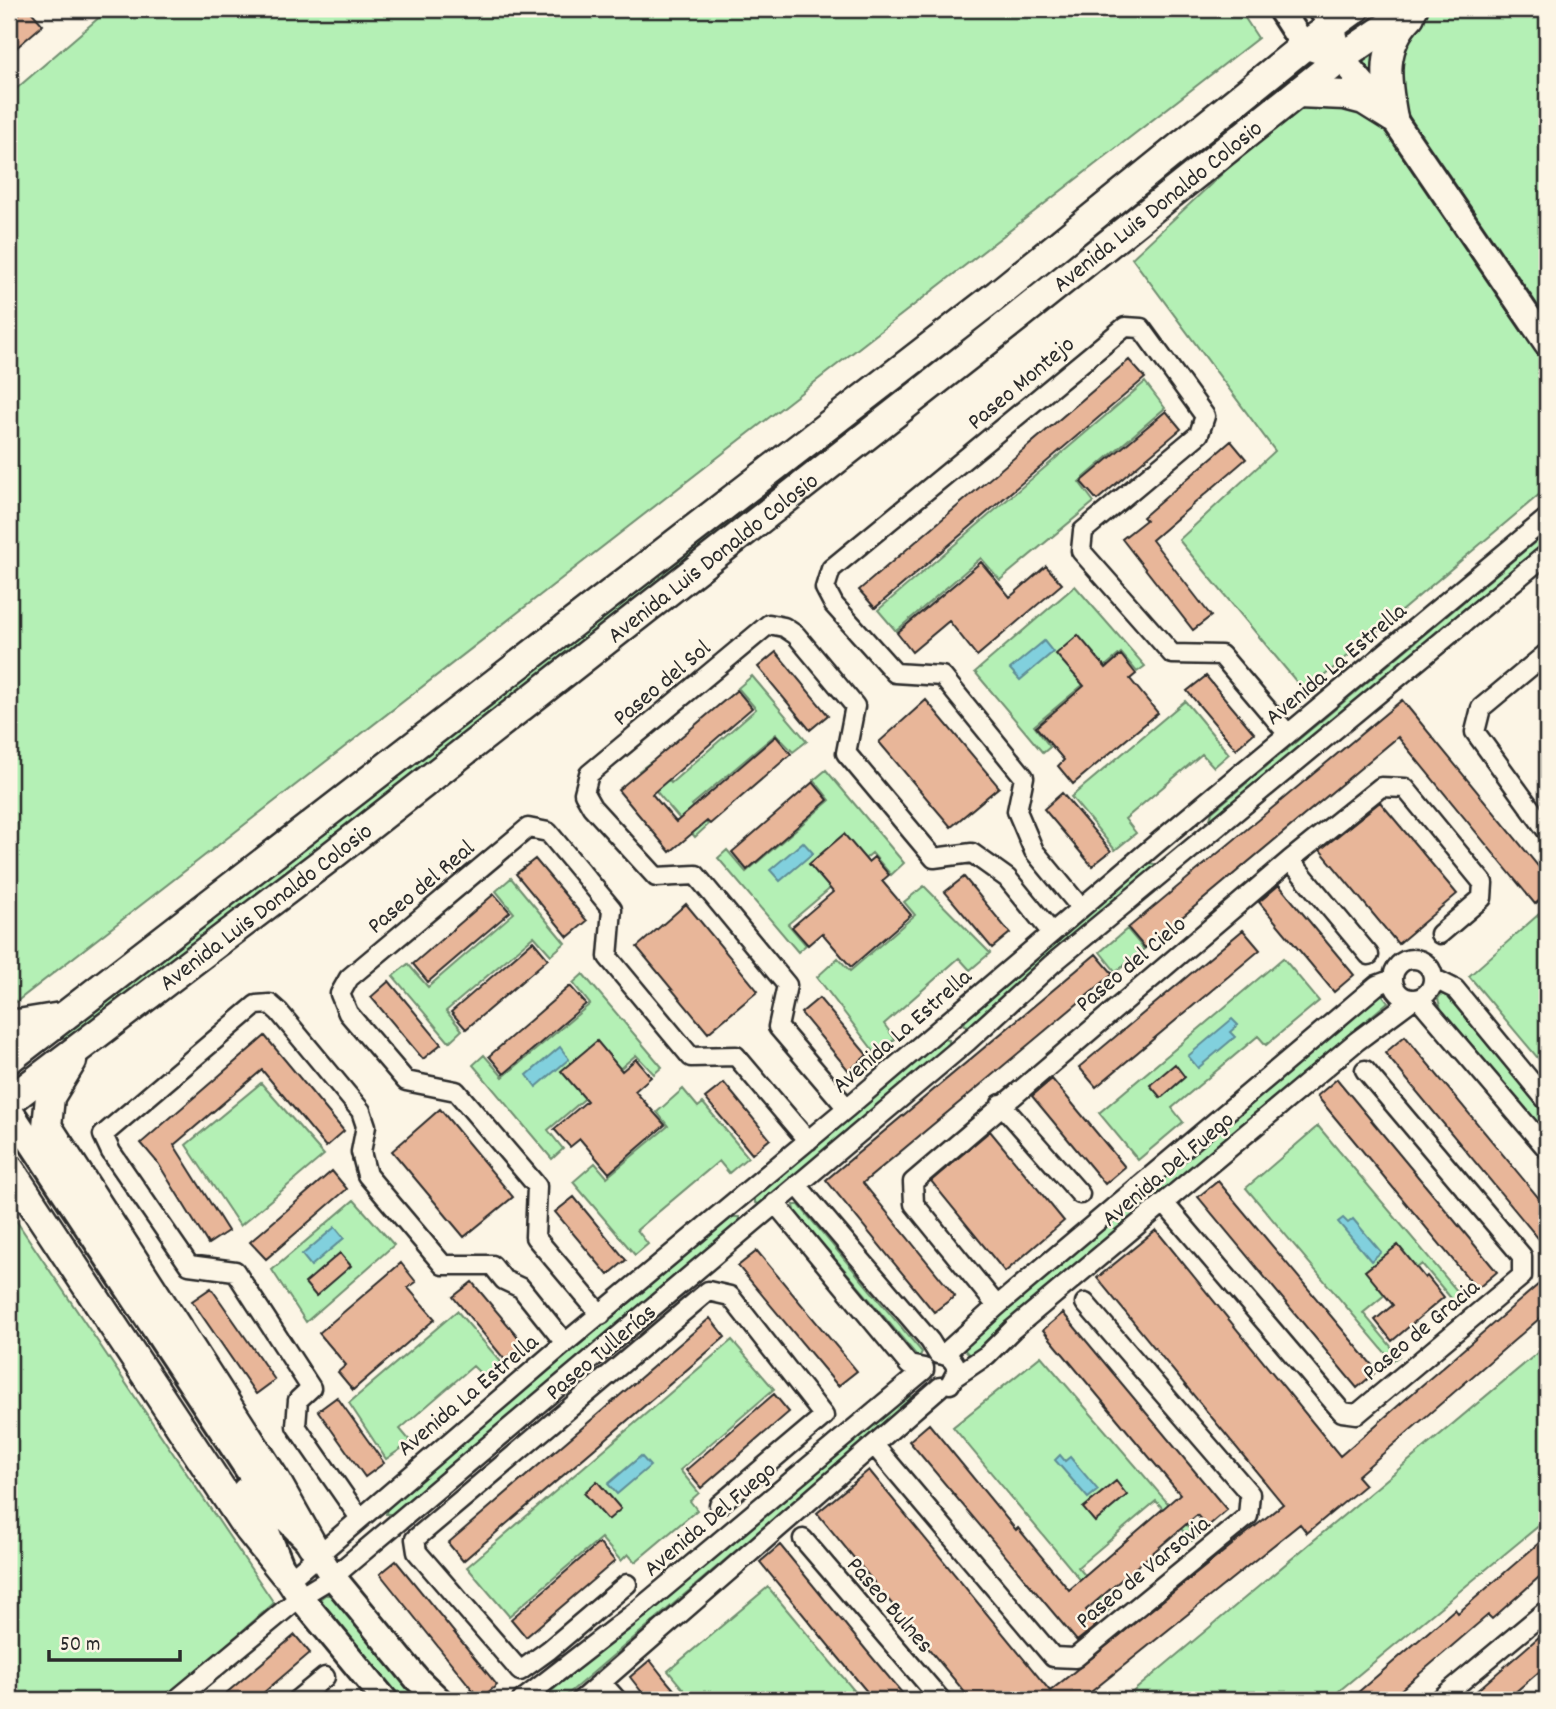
<svg xmlns="http://www.w3.org/2000/svg" width="1556" height="1709" font-family="Dekko,sans-serif">
<style>
.green{fill:#b4f0b5;stroke:#708e70;stroke-width:2}
.water{fill:#81d0dd;stroke:#5f8e96;stroke-width:2}
.building{fill:#e8b699;stroke:#2b2b2b;stroke-width:2}
.lines{fill:none;stroke-linecap:round;stroke-linejoin:round}
.minor-casing{stroke:#2b2b2b;stroke-width:23}
.secondary-casing{stroke:#2b2b2b;stroke-width:30}
.primary-casing{stroke:#2b2b2b;stroke-width:33}
.minor{stroke:#fcf5e5;stroke-width:18}
.secondary{stroke:#fcf5e5;stroke-width:24}
.primary{stroke:#fcf5e5;stroke-width:28}
.labels{text-anchor:middle;stroke-width:5;stroke-linejoin:round;paint-order:stroke}
.street-label{font-size:24px;fill:#2b2b2b;stroke:#fcf5e5}
</style>
<rect width="100%" height="100%" fill="#fcf5e5"/>
<filter id="ink" filterUnits="userSpaceOnUse"><feTurbulence type="fractalNoise" baseFrequency=".0143" numOctaves="2"/><feDisplacementMap in="SourceGraphic" scale="14" xChannelSelector="R" yChannelSelector="G"/><feConvolveMatrix kernelMatrix="1 2 1 2 8 2 1 2 1" color-interpolation-filters="sRGB"/></filter>
<g filter="url(#ink)">
<path class="green" d="M109,9H1239L1258,38L16,1002L9,992V95Z
M1426,9H1547V488L1305,692L1179,540L1275,451L1132,258L1303,98Z
M1303,58L1314,62L1308,71L696,557L71,1040L62,1038L63,1029L315,841L690,547Z
M1145,382L1165,408L1079,482L1094,502L1000,580L981,558L896,631L878,610Z
M1547,532V541L1213,819H1210L1212,812Z
M1075,586L1145,666L1137,672L1121,653L1034,726L1050,747L1043,753L975,672Z
M752,676L807,741L793,752L776,734L692,805L708,825L695,837L639,771L652,761L671,783L756,709L738,688Z
M1185,701L1229,754L1214,767L1202,754L1125,819L1136,833L1115,850L1071,797Z
M826,770L904,863L891,875L872,853L788,924L806,945L798,952L718,858L727,850L746,872L830,800L814,780Z
M1149,863L1155,864V869L969,1026L964,1025L965,1021Z
M511,878L565,943L551,955L534,936L446,1011L462,1030L449,1042L393,976L408,964L428,987L514,913L496,891Z
M924,886L990,953L970,970L959,958L884,1024L895,1039L876,1054L817,977L838,958L850,971L915,915L904,902Z
M1547,907V1069L1469,976Z
M1127,929L1144,949L1116,972L1100,952Z
M1283,958L1319,1001L1266,1045L1258,1036L1172,1108L1183,1122L1138,1160L1099,1113Z
M583,974L662,1067L654,1074L636,1055L548,1130L563,1149L552,1159L473,1065L484,1055L503,1077L590,1004L573,983Z
M1381,993L1388,1002L970,1356L962,1347Z
M1441,994L1447,996L1547,1116V1135L1441,1009L1438,999Z
M941,1039L949,1040V1045L760,1204L755,1203V1197Z
M261,1083L324,1155L240,1226L186,1145Z
M683,1089L698,1107L703,1103L748,1157L729,1173L719,1161L637,1230L648,1244L635,1255L573,1182L595,1163L607,1177L668,1126L657,1112Z
M1318,1126L1463,1298L1456,1304L1422,1264L1363,1313L1399,1356L1392,1361L1246,1188Z
M354,1200L394,1245L306,1322L272,1270Z
M794,1205H799L922,1352L920,1356H917L795,1211Z
M9,1210L274,1603L164,1700H9Z
M732,1217H739L738,1224L394,1514H386L387,1506Z
M457,1311L501,1362L484,1377L473,1366L400,1429L411,1442L386,1459L349,1403Z
M732,1340L774,1389L680,1470L699,1493L690,1501L697,1510L635,1562L628,1554L621,1561L601,1538L509,1616L467,1567Z
M1547,1345V1519L1328,1700H1123Z
M1041,1356L1197,1537L1192,1541L1156,1501L1078,1567L1112,1607L1107,1612L953,1427Z
M906,1394L911,1396L909,1403L561,1700H541Z
M768,1587L862,1700H692L668,1671Z
M325,1595H333L421,1700H402L324,1609L320,1599Z"/>
<path class="water" d="M1044,641L1053,652L1020,680L1010,669Z
M803,842L813,853L780,881L770,870Z
M1232,1019L1238,1025L1230,1032L1235,1037L1198,1068L1188,1056Z
M560,1047L569,1059L536,1087L527,1075Z
M1343,1218L1348,1223L1353,1219L1381,1252L1371,1261L1338,1222Z
M335,1227L344,1238L311,1266L302,1255Z
M1060,1455L1065,1461L1070,1457L1098,1490L1088,1498L1055,1460Z
M641,1456L650,1466L617,1494L608,1484Z"/>
<path class="building" d="M25,9H29L43,25L9,54V22Z
M1129,360L1145,378L875,608L859,590Z
M1166,411L1181,429L1097,500L1081,482Z
M1231,441L1246,459L1152,540L1211,616L1193,630L1122,539L1146,520L1143,517Z
M981,562L1010,597L1046,566L1062,584L977,656L949,621L912,652L897,633Z
M1078,635L1106,668L1121,655L1136,674L1130,679L1158,713L1073,784L1058,766L1064,760L1036,727L1084,686L1056,654Z
M776,652L828,715L810,730L758,667Z
M1206,676L1254,733L1236,749L1187,691Z
M737,690L752,708L652,794L676,822L776,736L791,754L710,824L707,821L670,852L618,790Z
M926,700L999,787L951,827L879,742Z
M1402,700L1547,877V894L1535,904L1398,737L1145,948L1128,928Z
M813,782L828,800L747,870L732,852Z
M1062,793L1111,851L1092,866L1044,809Z
M1380,802L1457,894L1398,944L1320,850Z
M844,834L868,862L874,857L889,875L882,881L911,915L851,967L822,933L808,945L792,927L833,892L809,864Z
M535,859L587,921L568,937L516,874Z
M964,877L1010,933L992,948L945,892Z
M1279,885L1354,975L1334,992L1259,902Z
M494,894L510,912L428,982L413,964Z
M686,904L758,991L708,1033L637,947Z
M1243,930L1260,950L1096,1087L1079,1067Z
M533,941L548,959L466,1029L451,1012Z
M1096,954L1113,974L863,1183L955,1296L934,1312L826,1180Z
M389,981L441,1044L423,1059L371,997Z
M570,986L586,1004L504,1074L489,1056Z
M819,998L867,1055L849,1071L801,1013Z
M265,1036L344,1131L326,1147L262,1070L174,1145L228,1231L208,1244L158,1163L141,1143Z
M1405,1036L1547,1208V1249L1385,1053Z
M597,1041L622,1071L636,1059L651,1077L635,1091L665,1125L609,1173L580,1139L570,1147L554,1129L587,1101L561,1071Z
M1175,1064L1185,1077L1161,1098L1150,1085Z
M1052,1079L1125,1167L1105,1184L1032,1096Z
M1337,1079L1497,1272L1477,1289L1317,1096Z
M724,1083L770,1139L752,1154L705,1098Z
M440,1109L513,1197L464,1237L392,1151Z
M990,1131L1064,1221L1005,1272L931,1181Z
M332,1171L347,1189L266,1259L250,1242Z
M1218,1181L1377,1371L1357,1388L1198,1197Z
M574,1197L626,1260L608,1275L555,1212Z
M1156,1230L1340,1456L1547,1277V1312L1357,1476L1365,1485L1307,1533L1300,1524L1081,1700H971L817,1513L869,1470L1050,1691L1283,1504L1097,1278Z
M1398,1245L1425,1278L1427,1276L1444,1297L1392,1341L1375,1320L1393,1305L1365,1271Z
M757,1251L857,1371L838,1386L738,1266Z
M340,1253L351,1266L316,1296L305,1283Z
M401,1263L416,1282L408,1288L435,1319L353,1390L338,1372L346,1365L319,1333Z
M472,1282L524,1344L505,1360L453,1297Z
M211,1288L275,1380L256,1394L192,1301Z
M1063,1313L1227,1510L1207,1527L1197,1515L1086,1610L1097,1625L1077,1641L909,1441L929,1424L1016,1530L1018,1528L1069,1590L1180,1494L1043,1330Z
M710,1318L725,1337L463,1561L448,1543Z
M774,1394L789,1412L701,1488L686,1470Z
M337,1397L384,1463L365,1477L318,1411Z
M597,1481L621,1509L608,1520L584,1493Z
M1116,1481L1127,1495L1095,1522L1083,1508Z
M1547,1536V1570L1492,1619L1488,1615L1389,1700H1349L1455,1609L1458,1613Z
M599,1543L615,1561L526,1637L511,1619Z
M780,1545L871,1656L908,1700H874L838,1657L760,1562Z
M396,1561L497,1685L480,1699L380,1574Z
M1547,1630V1665L1506,1700H1466Z
M295,1635L310,1653L255,1700H218Z
M650,1660L665,1679L683,1700H648L630,1677Z"/>
<g class="lines">
<defs>
<path id="minor" d="M1547,653L1481,708L1475,732L1547,831
M1290,860L1369,955
M1081,908L1034,851L1017,811L1024,777L942,676L895,673L834,605L825,588L831,569L1125,327L1141,328L1205,416L1199,434L1083,531L1081,551L1172,654L1221,655L1288,734
M1393 979a20 20 0 1 1 40 0a20 20 0 1 1-40 0Z
M1433,978L1455,989L1547,1101
M1419,999L1547,1149
M1001,1104L1080,1194
M847,1108L778,1027L787,985L696,875L656,877L592,807L584,793L589,774L769,624L784,627L796,635L855,706L846,753L934,858L972,853L1007,878L1052,933
M797,1185L930,1341L938,1354C949,1355 955,1360 957,1371L950,1384
M775,1203L909,1365L924,1368
M1164,1203L1342,1412L1357,1414L1522,1276V1256L1365,1070
M997,1306L914,1204L913,1182L1290,860L1381,787L1405,788L1483,883L1482,898L1440,934
M601,1315L535,1237L537,1186L456,1091L406,1081L348,1013L340,994L349,978L528,828L548,832L612,909L608,957L691,1057L736,1056L808,1141
M944,1354L997,1306L1377,985L1393,979
M956,1376L987,1355L1013,1329L1357,1041L1412,1000
M874,1445L1053,1657L1075,1658L1248,1516L1250,1494L1085,1303
M359,1517L296,1426L298,1400L311,1388L235,1271L189,1265L111,1152L103,1135L256,1005L270,1004L279,1012L361,1111L366,1126L361,1152L367,1175L443,1265H492L504,1280L521,1288L565,1343
M803,1539L941,1700
M289,1580L565,1343L847,1108L1156,844L1547,518
M627,1584L549,1650L520,1671L417,1552L415,1539L708,1291L730,1296L824,1416L719,1505
M601,1682L617,1700
M176,1700L300,1597L333,1577L967,1042L1052,964L1547,554
M297,1700L325,1677
M522,1700L639,1609L924,1370
M581,1700L940,1387
M1439,1700L1547,1610"/>
<path id="secondary" d="M1280,9L1304,46L1341,58
M1321,9L1332,26L1341,58L1393,118L1547,344
M9,1109L269,1502L312,1545L333,1577L417,1679L439,1700
M245,1490L258,1510L284,1573L300,1597L385,1700"/>
<g id="primary">
<path d="M1298,93L1345,95L1364,100L1393,118"/>
<path d="M1393,118C1386,81 1380,46 1410,16"/>
<path d="M9,1023L18,1024L61,1017"/>
<path d="M9,1059L998,294L1304,46L1355,9"/>
<path d="M72,1061L50,1097L47,1126L276,1481L312,1545"/>
<path id="s1" d="M9,1101L326,860L730,543L1016,318L1341,58L1413,9"/>
<path d="M9,1168L243,1522L284,1573"/>
</g>
</defs>
<use href="#minor" class="minor-casing"/>
<use href="#secondary" class="secondary-casing"/>
<use href="#primary" class="primary-casing"/>
<use href="#minor" class="minor"/>
<use href="#secondary" class="secondary"/>
<use href="#primary" class="primary"/>
</g>
</g>
<g class="labels">
<g class="street-label">
<text dy="8" stroke="none"><textPath href="#s1" startOffset="1456">Avenida Luis Donaldo Colosio</textPath></text>
<text transform="translate(1020 382) rotate(-40)" y="8">Paseo Montejo</text>
<text dy="8" stroke="none"><textPath href="#s1" startOffset="889">Avenida Luis Donaldo Colosio</textPath></text>
<text transform="translate(1335 663) rotate(-40)" y="8">Avenida La Estrella</text>
<text transform="translate(661 682) rotate(-40)" y="8">Paseo del Sol</text>
<text transform="translate(420 886) rotate(-40)" y="8">Paseo del Real</text>
<text dy="8" stroke="none"><textPath href="#s1" startOffset="322">Avenida Luis Donaldo Colosio</textPath></text>
<text transform="translate(1130 963) rotate(-40)" y="8">Paseo del Cielo</text>
<text transform="translate(901 1030) rotate(-41)" y="8">Avenida La Estrella</text>
<text transform="translate(1167 1168) rotate(-40)" y="8">Avenida Del Fuego</text>
<text transform="translate(1420 1329) rotate(-40)" y="8">Paseo de Gracia</text>
<text transform="translate(600 1351) rotate(-40)" y="8">Paseo Tullerías</text>
<text transform="translate(467 1394) rotate(-40)" y="8">Avenida La Estrella</text>
<text transform="translate(709 1518) rotate(-40)" y="8">Avenida Del Fuego</text>
<text transform="translate(1142 1571) rotate(-39)" y="8">Paseo de Varsovia</text>
<text transform="translate(891 1604) rotate(49)" y="8">Paseo Bulnes</text>
</g>
</g>
<rect width="1556" height="1709" fill="none" stroke="#fcf5e5" stroke-width="35"/>
<rect x="18" y="18" width="1521" height="1674" fill="none" stroke="#2b2b2b" stroke-width="2.5" filter="url(#ink)"/>
<path d="M49 1650v10h131v-10" fill="none" stroke="#2b2b2b" stroke-width="3.5"/>
<text x="60" y="1650" font-size="21" fill="#2b2b2b" stroke="#fcf5e5" stroke-width="5" paint-order="stroke">50 m</text>
</svg>
